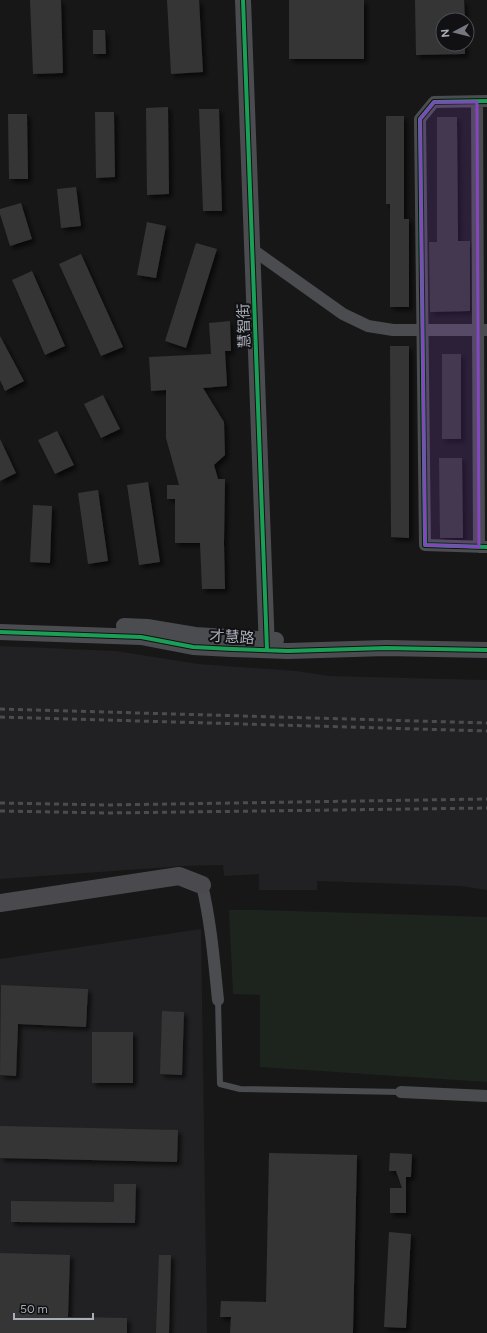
<svg xmlns="http://www.w3.org/2000/svg" width="487" height="1333" font-family="Figtree,'Noto Sans SC',sans-serif">
<style>
.built{fill:#212123}
.green{fill:#1d241e}
.building{fill:#353536;filter:url(#shadow)}
.lines{fill:none;stroke-linecap:round;stroke-linejoin:round}
.service{stroke:#4b4c50;stroke-width:6}
.minor{stroke:#4b4c50;stroke-width:12}
.tertiary{stroke:#4b4c50;stroke-width:16}
.secondary{stroke:#4a4a4e;stroke-width:18}
.rail{stroke:#4b4c4f;stroke-width:3;stroke-dasharray:5 4;stroke-linecap:butt}
.cycleway-casing{stroke:#111113;stroke-width:6}
.cycleway{stroke:#1a9f57;stroke-width:4}
.marked{fill:#8446be;fill-opacity:0.2;stroke:#8446be;stroke-width:3;stroke-linejoin:round}
.labels{text-anchor:middle;stroke-width:4;stroke-linejoin:round;paint-order:stroke}
.street-label{font-size:15px;fill:#a8adb8;stroke:#111113}
</style>
<defs>
<filter id="shadow"><feDropShadow dx="3.5" dy="3.5" stdDeviation="2" flood-color="#0009"/></filter>
</defs>
<rect width="100%" height="100%" fill="#171717"/>
<path class="built" d="M0,646L116,651L198,664L296,671L329,676L487,680V890L461,886L317,881V890H259V874L224,876L223,865L184,866L0,879Z
M201,929L207,1333H0V959Z"/>
<path class="green" d="M229,910H259L487,917V1082L260,1067V995L233,994Z"/>
<path class="building" d="M30,0H61L63,73L33,74Z
M167,0H199L203,72L171,74Z
M289,0H364V59H289Z
M415,0H464L465,20H443V44H465V54L416,55Z
M93,30H105L106,54H93Z
M168,107L169,194L147,195L146,108Z
M199,109H219L222,211H203Z
M95,112H114L115,177L96,178Z
M8,114H27L28,179H9Z
M386,116H404V219H409V307H390V204H386Z
M437,117H457L458,241H470V311L430,312L429,242H437Z
M76,187L81,226L61,228L57,189Z
M21,203L32,239L10,246L0,214V209Z
M147,222L166,226L156,278L137,275Z
M196,243L217,249L186,348L165,341Z
M81,254L123,347L101,356L59,264Z
M32,271L65,346L45,355L12,280Z
M230,321L231,351H225L227,386L203,388L224,422L225,455L214,465L218,479H225L224,543L225,589H202L200,543H175V499H167V485H179L166,438V390L151,391L149,357L211,354L209,323Z
M0,336L24,381L5,391L0,380Z
M390,346H409V538L391,537Z
M442,354H461V439H442Z
M103,395L120,429L101,438L84,404Z
M57,431L74,465L55,474L38,440Z
M0,439L16,473L0,481Z
M439,458H462L463,538H440Z
M148,482L160,562L139,565L127,485Z
M98,490L108,561L88,564L78,493Z
M33,505L52,506L50,563L30,562Z
M1,985L88,989L86,1027L18,1024L16,1076L0,1075Z
M162,1011L184,1012L182,1075L160,1074Z
M92,1032H133V1083H92Z
M0,1126L178,1130L177,1162L0,1158Z
M269,1153L357,1155L353,1333H230L231,1317H220L221,1301L266,1302Z
M390,1153L412,1154L411,1177H406V1213H390V1188H402L396,1171H389Z
M114,1184H136L135,1223L11,1222V1201L114,1202Z
M389,1232L411,1234L406,1328L384,1327Z
M0,1253L70,1255L68,1317L127,1318V1333H0Z
M159,1255H171L169,1333H156Z"/>
<g class="lines">
<path class="service" d="M218,1000L220,1084L240,1089L401,1092"/>
<path class="minor" d="M487,101L434,102L420,119L425,545L487,547
M477,102L479,547
M253,250L343,314L368,326L393,330H487
M202,885C211,923 214,961 218,1000
M401,1092L487,1096"/>
<path class="tertiary" d="M243,0L267,650
M124,626L147,627L195,635L276,640
M0,632L141,637L193,647L232,649L288,651L386,648L487,650"/>
<path class="secondary" d="M0,903L179,876L202,885"/>
<path class="rail" d="M0,709L487,723
M0,717L487,731
M0,803L107,805L487,799
M0,811L107,813L487,808"/>
<defs>
<path id="cycleway" d="M243,0L267,650
M487,101L434,102L420,119L425,545L487,547
M0,632L141,637L193,647L232,649L288,651L386,648L487,650"/>
</defs>
<use href="#cycleway" class="cycleway-casing"/>
<use href="#cycleway" class="cycleway"/>
</g>
<path class="marked" d="M434,102H477L479,547L425,545L420,119Z"/>
<g class="labels">
<g class="street-label">
<text transform="translate(244 326) rotate(-92)" y="5">慧智街</text>
<text transform="translate(232 637) rotate(3)" y="5">才慧路</text>
</g>
</g>
<g transform="translate(455 32) rotate(263)"><circle r="19" fill="#111113" stroke="#4d4f55"/>
<path d="M0-3L7 15L0 10L-7 15Z" fill="#757880"/>
<text y="-6" font-size="11" font-weight="bold" text-anchor="middle" fill="#a8adb8">N</text>
</g>
<path d="M14 1313v6h79v-6" fill="none" stroke="#a8adb8" stroke-width="2"/>
<text x="20" y="1313" font-size="12" fill="#a8adb8" stroke="#111113" stroke-width="3" paint-order="stroke">50 m</text>
</svg>
